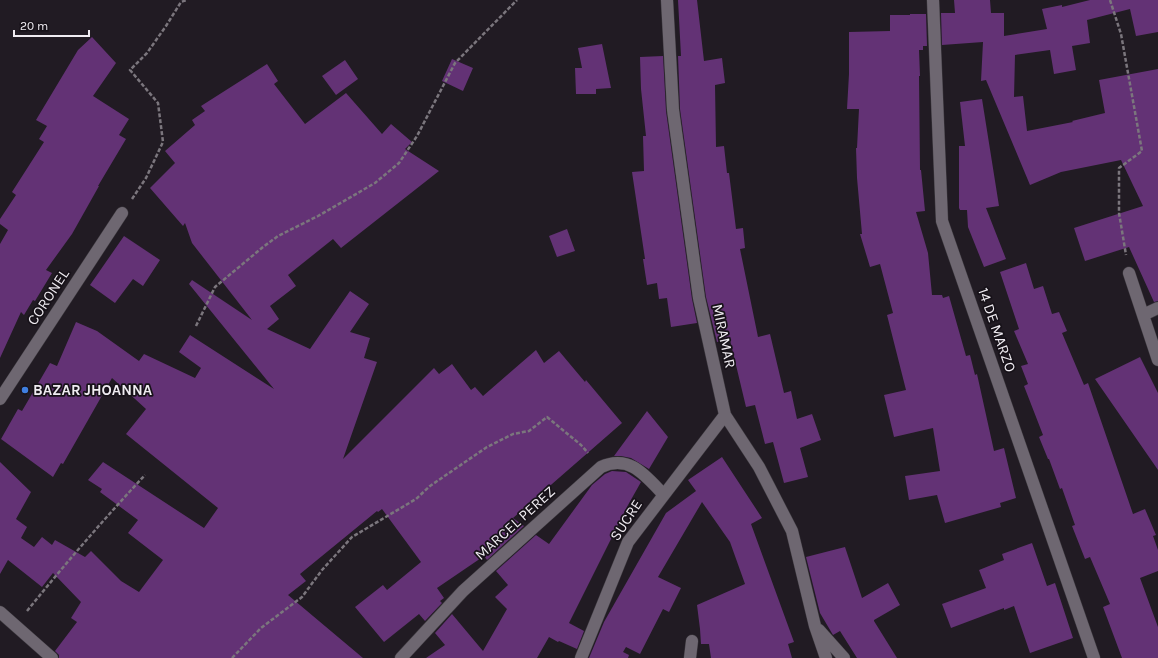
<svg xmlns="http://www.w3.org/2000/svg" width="1158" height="658" font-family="Karla,sans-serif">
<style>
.building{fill:#633275}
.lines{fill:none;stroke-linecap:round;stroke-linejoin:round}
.street-casing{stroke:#3d393f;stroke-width:13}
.path{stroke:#7b767d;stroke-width:2.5;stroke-dasharray:4 2;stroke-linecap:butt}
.street{stroke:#6e6771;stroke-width:12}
.shop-dot{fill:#3f7fe0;stroke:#171219;stroke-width:1.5}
.labels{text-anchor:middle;stroke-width:3.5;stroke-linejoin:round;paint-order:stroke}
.street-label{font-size:15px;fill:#f0ecf2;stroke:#171219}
.poi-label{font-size:15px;font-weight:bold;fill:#f0ecf2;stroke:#171219;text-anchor:start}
</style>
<rect width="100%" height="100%" fill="#211b23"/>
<path class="building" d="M678,0H697L704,61L722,58L725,83L715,85L716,147L724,146L727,173H729L736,229L743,228L745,248L740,249L758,337L770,334L784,393L791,391L797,419L812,414L821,440L800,448L808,477L784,483L773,442L765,444L755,405L746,407L730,340L717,342L706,297L680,109L678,56H681Z
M954,0H990L991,13H1004V36L1047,29L1042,9L1062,5V7L1090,0H1158V32L1136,36L1130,9L1087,20L1090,43L1072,46L1076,70L1054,74L1050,50L1015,55L1014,97L1023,96L1027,131L1073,122L1072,121L1105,113L1099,80L1158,69V301L1154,302L1129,247L1085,261L1074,228L1143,206L1121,160L1061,172L1030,185L986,80L981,81L983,42L942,45L941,13H955Z
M910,14H926L927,46H923V50H919L920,76H919L920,170H921L925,211L916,212L928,253L932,295H942L943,298L949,296L966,356L970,355L975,375L977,374L994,451L1004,448L1016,498L1000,503L1001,507L945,523L937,495L909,500L905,476L940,471L933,428L894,437L884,395L906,390L887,315L893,313L880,264L870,267L860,234H862L857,178L856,148H857L859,109H847L849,74V32L890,31V15H910Z
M92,37L116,63L93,96L129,119L119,135L126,139L98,186H99L72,234L46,270L52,273L35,301L33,300L24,315L21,312L0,358V244L8,230L0,224V219L16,195L12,192L44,142L39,139L47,126L36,120L78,50Z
M602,44L611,88L596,89V94H576L575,68H582L578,48Z
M663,56L666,111L692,299L697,323L671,327L667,298L659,299L657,283L647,285L643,259H645L632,172L644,171L643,136H646L641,89L640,57Z
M452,59L473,68L463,91L442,81Z
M345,60L358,79L336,95L322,76Z
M267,64L278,81L274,84L305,124L346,93L382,134L391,124L412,142L405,149L439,171L341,248L333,239L288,275L296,286L270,306L279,319L267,329L310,349L350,291L369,304L350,332L370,338L364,358L377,362L343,459L434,368L439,374L452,364L471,390L475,387L483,396L536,350L544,363L559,351L585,382L586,380L622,423L513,518L524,526L487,560L484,556L437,588L444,598L440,601L442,603L425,621L419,614L384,642L355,607L383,585L387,590L421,562L382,509L378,512L377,511L300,574L306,581L288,595L363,658H59V655L55,651L77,622L71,618L81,602L53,573L42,587L8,560L0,574V462L31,492L16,519L27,527L21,538L34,547L42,537L52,545L55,540L85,557L91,551L121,581L139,592L163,560L128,533L138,520L100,492L102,489L88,480L103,462L204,528L218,508L126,434L146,409L112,378L63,464L61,463L53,477L1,439L18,409L22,411L50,363L57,366L76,322L97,331L139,361L144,354L195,378L201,368L179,352L190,335L274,389L189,284L192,280L252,320L192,243L185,223L183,226L150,188L175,163L165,151L195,125L192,120L205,111L201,106Z
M982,99L999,206L986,208L1006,259L984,267L968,227L967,210H960L959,208V146H965L960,102Z
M567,229L575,251L557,257L549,236Z
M124,236L160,260L143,286L133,279L115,303L90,285Z
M1026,263L1034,289L1043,286L1052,314L1059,312L1067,331L1062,333L1084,385L1088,383L1133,514L1145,509L1156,535L1153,536L1158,550V571L1140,578L1158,627V658H1122L1103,607L1110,604L1090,557L1085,559L1072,526L1075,525L1062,488L1060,489L1049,459H1048L1039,437L1043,435L1024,386L1028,384L1021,366L1028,364L1014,331L1019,329L1000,272Z
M1140,357L1158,393V470L1095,379Z
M647,411L668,437L649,469L631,458L621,456H614Z
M722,457L762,518L751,524L794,642L788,644L792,658H711L709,644H701L700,629L697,605L745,584L730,542L702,502L658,577L681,588L669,612L663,609L640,654L626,647L623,652L629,655L628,658H589L604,622L666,513L696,491L688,480Z
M612,471L626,472L641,482L628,505L569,623L584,631L577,649L559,641L558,642L549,637L537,658H426L445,645L435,633L452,614L483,651L507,609L495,597L508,585L496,571L536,535L549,544L592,485L605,474Z
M1032,543L1047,586L1055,583L1073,638L1030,653L1014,606L1004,610V608L951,628L942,604L986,588L979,570L1004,560L1002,554Z
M845,547L862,598L888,583L900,605L874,620V621L897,658H857L840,631L833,635L820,613L806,557Z"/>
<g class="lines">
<defs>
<path id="street" d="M667,0L673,110L699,298L725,415L759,467L792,531L815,626L826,658
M933,0L942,221L1094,658
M1129,273L1158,360
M1143,315L1158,308
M0,399L122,213
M0,612L52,658
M819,630L844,658
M401,658L463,591L601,467C629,454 645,475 663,494
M581,658L628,542L725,415
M690,658L692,641"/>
</defs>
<use href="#street" class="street-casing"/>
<path class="path" d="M1110,0L1121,34L1142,151L1119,168V213L1126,255
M132,199L146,178L163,142L158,103L130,70L147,53L166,26L181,2L187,0
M196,326L215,287L263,247L278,236L318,216L375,183L399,163L417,136L455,63L517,0
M27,611C65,564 104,519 145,475
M232,658L261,628L302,597L322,570L352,537L416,499L430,486L487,447L513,434L529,431L547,417L581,445L588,453"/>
<use href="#street" class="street"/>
</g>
<circle class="shop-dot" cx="25" cy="390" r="4"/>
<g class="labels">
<g class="street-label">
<text transform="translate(48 297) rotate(-57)" y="5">CORONEL</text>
<text transform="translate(997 330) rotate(71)" y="5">14 DE MARZO</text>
<text transform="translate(724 336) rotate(78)" y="5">MIRAMAR</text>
<text transform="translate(626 520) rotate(-57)" y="5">SUCRE</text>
<text transform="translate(515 523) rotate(-42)" y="5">MARCEL PEREZ</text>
</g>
<g class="poi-label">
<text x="33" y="395">BAZAR JHOANNA</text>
</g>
</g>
<path d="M14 30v6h75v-6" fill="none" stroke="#f0ecf2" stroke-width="2"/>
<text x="20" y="30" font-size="12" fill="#f0ecf2" stroke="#171219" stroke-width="3" paint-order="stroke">20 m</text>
</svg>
